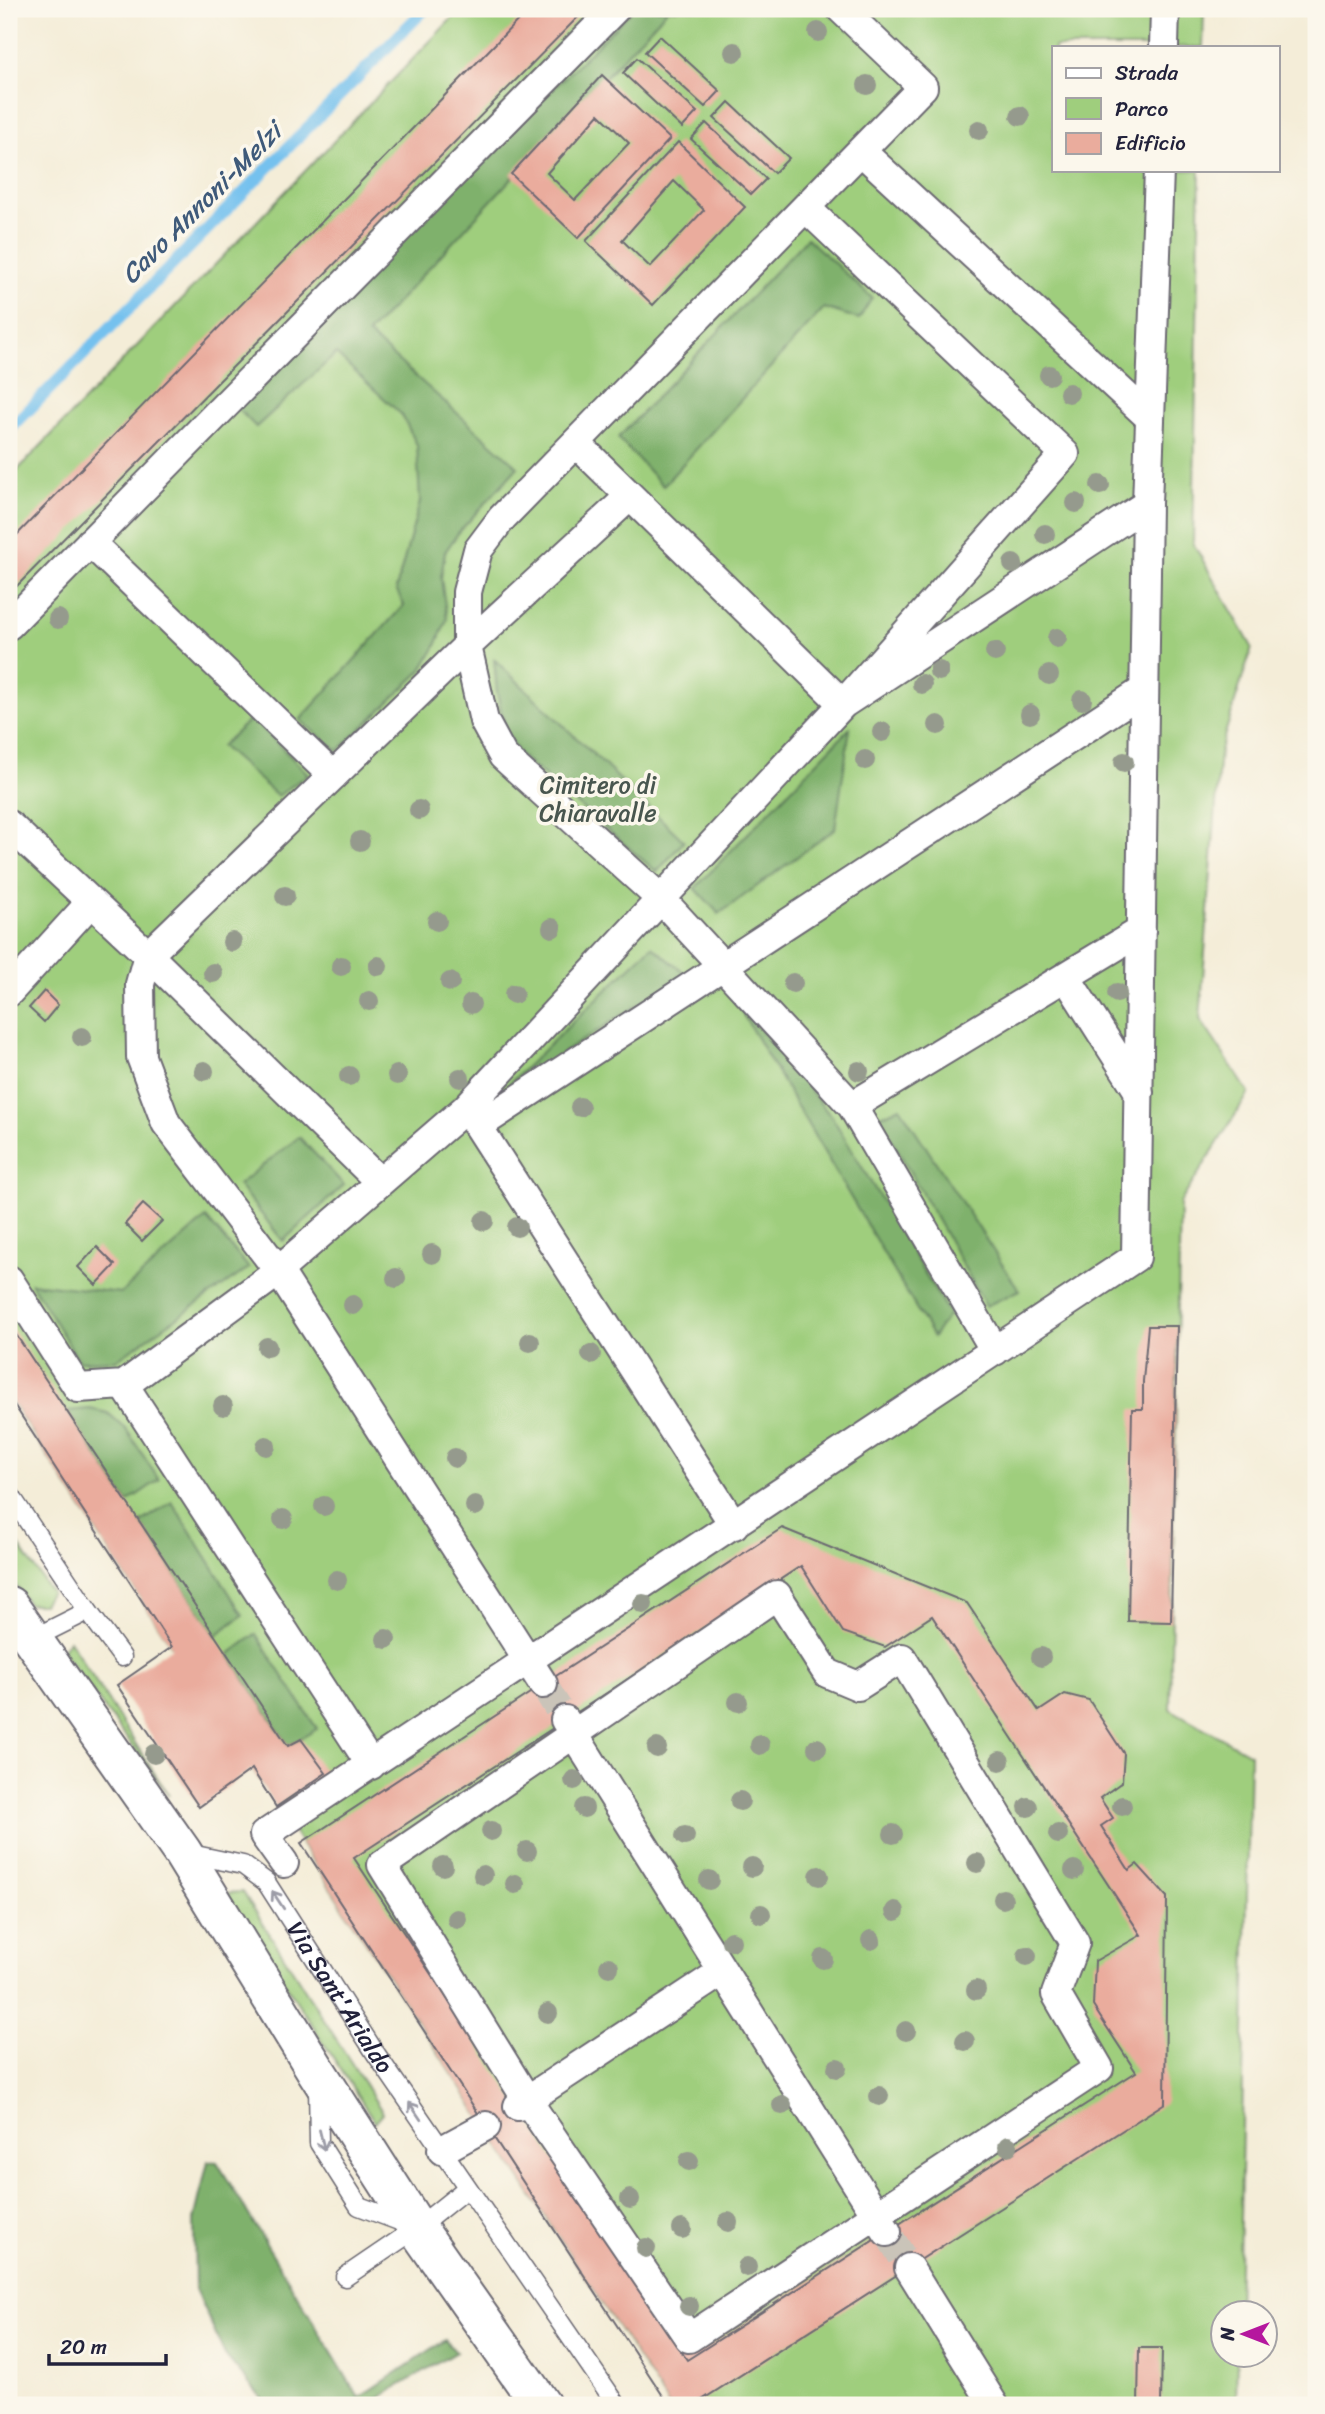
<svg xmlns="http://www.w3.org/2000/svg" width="1325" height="2414" font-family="Sriracha,sans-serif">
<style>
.green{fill:#9fce7d;stroke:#60785c;stroke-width:2}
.forest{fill:#7fb16c;stroke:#506a54;stroke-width:2}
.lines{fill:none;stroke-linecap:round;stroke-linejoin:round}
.stream{stroke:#74c1ee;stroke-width:12}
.building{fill:#eaac9d;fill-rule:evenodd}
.pedestrian-tunnel{stroke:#cac4b9;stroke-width:28;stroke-dasharray:28 14;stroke-linecap:butt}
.service-casing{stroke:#6c6972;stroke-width:21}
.pedestrian-casing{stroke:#6c6972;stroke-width:32}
.tertiary-casing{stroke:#6c6972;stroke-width:42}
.service{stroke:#fff;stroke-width:18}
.pedestrian{stroke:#fff;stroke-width:28}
.tertiary{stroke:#fff;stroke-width:38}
.tree{fill:#959a8d}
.oneway{stroke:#9c9ca7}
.labels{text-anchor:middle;stroke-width:7;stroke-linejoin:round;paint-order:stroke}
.park-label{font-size:24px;fill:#48564f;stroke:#fbf7ec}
.street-label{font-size:24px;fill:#22223b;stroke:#fbf7ec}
.water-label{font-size:26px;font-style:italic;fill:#3f5a7a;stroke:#fbf7ec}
</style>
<rect width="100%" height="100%" fill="#fbf7ec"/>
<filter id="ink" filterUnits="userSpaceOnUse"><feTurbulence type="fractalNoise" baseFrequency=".0143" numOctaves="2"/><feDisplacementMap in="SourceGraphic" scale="14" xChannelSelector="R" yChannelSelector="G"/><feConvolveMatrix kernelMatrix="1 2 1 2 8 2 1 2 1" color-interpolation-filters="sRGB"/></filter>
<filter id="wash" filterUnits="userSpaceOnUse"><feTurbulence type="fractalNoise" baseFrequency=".00686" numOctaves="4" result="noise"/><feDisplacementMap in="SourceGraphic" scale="28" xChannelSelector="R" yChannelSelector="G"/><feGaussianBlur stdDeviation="1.57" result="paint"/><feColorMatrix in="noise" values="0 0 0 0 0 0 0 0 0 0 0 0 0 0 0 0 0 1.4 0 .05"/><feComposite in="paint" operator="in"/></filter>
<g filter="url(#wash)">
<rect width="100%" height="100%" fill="#f4edd8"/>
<path class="green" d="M461,9H1204L1203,47H1054V170H1200L1193,543L1252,647L1220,750L1200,1019L1249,1093L1180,1203L1170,1709L1250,1754L1238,2312H1224V2354L1237,2355L1236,2405H669L9,1397V479Z
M9,1531L51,1592L43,1604H28L9,1575Z
M69,1640L169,1796L62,1651Z
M243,1892L383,2113L375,2122L226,1893Z"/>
<path class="forest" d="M633,9H668L368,334L518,467L459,532L445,552L441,578L447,619L435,648L421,671L338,751L300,720L404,605L396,589L420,502L417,445L402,415L336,354L256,427L235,406Z
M807,238L872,298L859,319L824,308L663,486L618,438Z
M494,659L684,841L657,872L520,755L506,733L497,692Z
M252,718L308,774L278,796L221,746Z
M850,728L835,829L719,914L695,888Z
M652,946L686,974L496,1096Z
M728,989L834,1120L949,1314L933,1337Z
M900,1107L1011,1278L1020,1290L986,1306L879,1117Z
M299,1137L344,1185L283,1241L238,1185Z
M206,1218L249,1268L116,1360L79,1361L31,1283L121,1293Z
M90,1409L108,1413L126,1429L159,1480L127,1502L66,1411Z
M172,1502L243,1615L215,1636L140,1523Z
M256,1634L317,1729L288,1746L228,1655Z
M208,2161L217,2162L359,2398L445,2340L456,2352L367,2405H267L225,2355L195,2289L194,2220Z"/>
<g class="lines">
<path class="stream" d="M9,430L425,9"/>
</g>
<g id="blocks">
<path class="building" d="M529,9H586L9,594V543Z
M660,36L720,91L705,107L645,52Z
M637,58L697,112L682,128L623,73Z
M602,75L670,139L578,238L511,174ZM599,114L629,143L575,200L547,173Z
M729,102L789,158L774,173L714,118Z
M706,123L766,179L751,194L691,139Z
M678,142L745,207L653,305L586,241ZM674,181L704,210L650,267L622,240Z
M44,991L58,1005L44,1022L29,1008Z
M143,1204L162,1221L142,1241L125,1224Z
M97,1247L115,1265L96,1285L78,1267Z
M9,1324L288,1746L301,1739L326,1773L276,1807L252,1769L199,1807L117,1685L172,1647L9,1397Z
M1148,1326H1177L1171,1622L1128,1621L1132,1409H1143V1381Z
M782,1528L967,1603L1039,1711L1065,1694L1089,1700L1124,1754L1122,1782L1100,1798L1113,1818L1101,1826L1129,1870L1137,1864L1167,1897L1165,2103L694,2405H669L301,1843ZM801,1566L843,1632L885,1647L932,1616L1141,1935L1095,1961L1093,2006L1136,2072L687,2360L354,1858Z
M1139,2348H1162L1161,2405H1138Z"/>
</g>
</g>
<g filter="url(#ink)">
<use href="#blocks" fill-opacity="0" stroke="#6c6972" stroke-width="2"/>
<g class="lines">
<path class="pedestrian-tunnel" d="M543,1684L565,1720
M887,2232L909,2268"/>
<defs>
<g id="service">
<path d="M9,1493L88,1611L122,1657"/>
<path d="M32,1639L88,1611"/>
<path id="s1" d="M186,1853L243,1865L266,1882L376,2054L617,2405"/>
<path d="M318,2086L319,2143L359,2206L407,2224"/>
<path d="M345,2277L417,2228L467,2188"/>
</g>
<path id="pedestrian" d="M841,9L923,87L502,518L478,550L467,592V646L484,721L503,756L661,899L852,1106L995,1351
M1164,47L1165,9
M861,151L1150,418
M576,443L843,704L1065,454L806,208
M90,542L333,776
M9,625L615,9
M9,825L148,955L380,1182
M1066,977L1139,1092
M9,992L91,902
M852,1106L1141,931
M478,1126L1144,690
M9,1280L78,1388L124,1385L371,1765
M124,1385L267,1280L466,1108
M734,1525L466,1108L843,704L1147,504
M777,1595L827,1673L858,1686L902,1658L1075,1943L1056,1994L1099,2068L689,2338L527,2100L382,1865Z
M543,1684L278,1270L166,1123L141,1057L140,984L148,955L467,646L630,496
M565,1720L887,2232
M284,1863L264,1835L1136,1257L1147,504L1159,170
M518,2106L723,1971
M442,2150L486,2126
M909,2268L994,2405"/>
<path id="tertiary" d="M9,1606L182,1852L317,2072L417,2228L541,2405"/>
</defs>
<use href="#service" class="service-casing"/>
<use href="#pedestrian" class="pedestrian-casing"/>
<use href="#tertiary" class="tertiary-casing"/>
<use href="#service" class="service"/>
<use href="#pedestrian" class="pedestrian"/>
<use href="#tertiary" class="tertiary"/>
</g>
<g class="tree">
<circle cx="818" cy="32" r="10"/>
<circle cx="734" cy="52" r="10"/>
<circle cx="867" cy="85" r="10"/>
<circle cx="1020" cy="116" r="10"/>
<circle cx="979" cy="130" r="10"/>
<circle cx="1049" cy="375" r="10"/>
<circle cx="1069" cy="393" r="10"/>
<circle cx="1100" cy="485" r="10"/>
<circle cx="1076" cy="503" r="10"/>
<circle cx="1045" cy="534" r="10"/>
<circle cx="1013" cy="564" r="10"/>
<circle cx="58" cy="619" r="10"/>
<circle cx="1057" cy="638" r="10"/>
<circle cx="995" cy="652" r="10"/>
<circle cx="939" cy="671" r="10"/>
<circle cx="1049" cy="675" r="10"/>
<circle cx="922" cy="684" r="10"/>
<circle cx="1082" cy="700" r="10"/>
<circle cx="1030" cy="714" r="10"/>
<circle cx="938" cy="725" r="10"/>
<circle cx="882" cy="732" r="10"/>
<circle cx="865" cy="760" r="10"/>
<circle cx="1124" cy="762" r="10"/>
<circle cx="419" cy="810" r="10"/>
<circle cx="360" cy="841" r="10"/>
<circle cx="285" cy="896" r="10"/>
<circle cx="437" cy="921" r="10"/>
<circle cx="552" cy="928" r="10"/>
<circle cx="232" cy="942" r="10"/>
<circle cx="341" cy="966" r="10"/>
<circle cx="378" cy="966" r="10"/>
<circle cx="213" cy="973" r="10"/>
<circle cx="450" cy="982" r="10"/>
<circle cx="793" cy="983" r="10"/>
<circle cx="1117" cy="993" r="10"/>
<circle cx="514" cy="994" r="10"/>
<circle cx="369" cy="1001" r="10"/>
<circle cx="471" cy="1004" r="10"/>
<circle cx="82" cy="1037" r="10"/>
<circle cx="204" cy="1071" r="10"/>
<circle cx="859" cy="1071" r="10"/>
<circle cx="397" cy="1075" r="10"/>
<circle cx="349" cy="1076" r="10"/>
<circle cx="460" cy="1078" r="10"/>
<circle cx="580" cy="1107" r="10"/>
<circle cx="484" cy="1221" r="10"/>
<circle cx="517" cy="1227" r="10"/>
<circle cx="432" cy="1254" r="10"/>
<circle cx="396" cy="1278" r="10"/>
<circle cx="353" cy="1305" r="10"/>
<circle cx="530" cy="1342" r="10"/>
<circle cx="267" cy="1347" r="10"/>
<circle cx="591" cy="1354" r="10"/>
<circle cx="223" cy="1406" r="10"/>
<circle cx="266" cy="1446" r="10"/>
<circle cx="455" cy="1458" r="10"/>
<circle cx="324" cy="1506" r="10"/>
<circle cx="475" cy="1506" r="10"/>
<circle cx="283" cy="1519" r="10"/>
<circle cx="337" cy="1580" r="10"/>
<circle cx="643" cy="1604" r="10"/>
<circle cx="386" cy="1639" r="10"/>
<circle cx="1041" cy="1657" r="10"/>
<circle cx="738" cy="1702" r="10"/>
<circle cx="760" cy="1745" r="10"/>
<circle cx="657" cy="1748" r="10"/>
<circle cx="817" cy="1748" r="10"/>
<circle cx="154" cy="1754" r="10"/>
<circle cx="1000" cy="1761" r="10"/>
<circle cx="574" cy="1780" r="10"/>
<circle cx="740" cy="1801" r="10"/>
<circle cx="1122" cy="1806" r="10"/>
<circle cx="1028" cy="1807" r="10"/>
<circle cx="584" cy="1808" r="10"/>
<circle cx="491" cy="1831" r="10"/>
<circle cx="893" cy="1834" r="10"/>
<circle cx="1058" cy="1834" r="10"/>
<circle cx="685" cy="1836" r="10"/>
<circle cx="527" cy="1851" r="10"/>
<circle cx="977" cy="1863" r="10"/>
<circle cx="443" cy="1866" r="10"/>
<circle cx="752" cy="1867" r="10"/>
<circle cx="1074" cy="1870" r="10"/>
<circle cx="483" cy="1875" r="10"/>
<circle cx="819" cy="1876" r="10"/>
<circle cx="709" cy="1880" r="10"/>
<circle cx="515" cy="1884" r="10"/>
<circle cx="1003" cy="1899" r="10"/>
<circle cx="895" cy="1911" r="10"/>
<circle cx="761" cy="1914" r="10"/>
<circle cx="457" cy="1919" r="10"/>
<circle cx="871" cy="1940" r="10"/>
<circle cx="731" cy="1941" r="10"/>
<circle cx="1027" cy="1956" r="10"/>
<circle cx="823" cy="1959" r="10"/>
<circle cx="609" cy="1967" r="10"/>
<circle cx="976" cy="1990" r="10"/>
<circle cx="548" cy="2013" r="10"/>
<circle cx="906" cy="2031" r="10"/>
<circle cx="965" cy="2041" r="10"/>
<circle cx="837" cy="2068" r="10"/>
<circle cx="879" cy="2096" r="10"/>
<circle cx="782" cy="2105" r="10"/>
<circle cx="1008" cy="2146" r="10"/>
<circle cx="689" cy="2161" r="10"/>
<circle cx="630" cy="2199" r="10"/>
<circle cx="728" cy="2222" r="10"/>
<circle cx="682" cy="2229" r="10"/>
<circle cx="646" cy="2248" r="10"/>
<circle cx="747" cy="2267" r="10"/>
<circle cx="689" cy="2306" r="10"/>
</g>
<defs><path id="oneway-shaft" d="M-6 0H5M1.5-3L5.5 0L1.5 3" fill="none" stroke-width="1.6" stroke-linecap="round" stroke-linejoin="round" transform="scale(1.75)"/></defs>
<g class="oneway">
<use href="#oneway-shaft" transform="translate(278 1900) rotate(-123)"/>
<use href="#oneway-shaft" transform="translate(415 2111) rotate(-124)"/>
<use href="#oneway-shaft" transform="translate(322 2140) rotate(76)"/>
</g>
</g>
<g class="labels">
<g class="park-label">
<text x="598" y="793">Cimitero di<tspan x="598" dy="28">Chiaravalle</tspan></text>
</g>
<g class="street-label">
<text dy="8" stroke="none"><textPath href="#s1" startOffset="224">Via Sant'Arialdo</textPath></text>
</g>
<g class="water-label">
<text transform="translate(201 203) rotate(-45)" y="9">Cavo Annoni-Melzi</text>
</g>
</g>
<rect width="1325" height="2414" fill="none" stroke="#fbf7ec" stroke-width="35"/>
<rect x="1052" y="46" width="228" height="126" fill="#fbf7ec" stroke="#a4a2a5" stroke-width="2"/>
<rect x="1066" y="68" width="35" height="10" fill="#ffffff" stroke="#a4a2a5" stroke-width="2"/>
<text x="1115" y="80" font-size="21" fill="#22223b">Strada</text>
<rect x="1066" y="98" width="35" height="21" fill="#9fce7d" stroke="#a4a2a5" stroke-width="2"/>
<text x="1115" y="116" font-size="21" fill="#22223b">Parco</text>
<rect x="1066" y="133" width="35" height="21" fill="#eaac9d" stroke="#a4a2a5" stroke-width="2"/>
<text x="1115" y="150" font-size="21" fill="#22223b">Edificio</text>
<g transform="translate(1244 2334) rotate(270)"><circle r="33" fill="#fbf7ec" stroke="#a4a2a5" stroke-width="2"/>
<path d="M0-5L12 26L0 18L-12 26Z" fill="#b5179e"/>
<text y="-10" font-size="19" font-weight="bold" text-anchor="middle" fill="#22223b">N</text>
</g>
<path d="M49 2354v10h117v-10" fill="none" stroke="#22223b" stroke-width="3.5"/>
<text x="60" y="2354" font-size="21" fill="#22223b" stroke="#fbf7ec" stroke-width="5" paint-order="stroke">20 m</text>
</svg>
